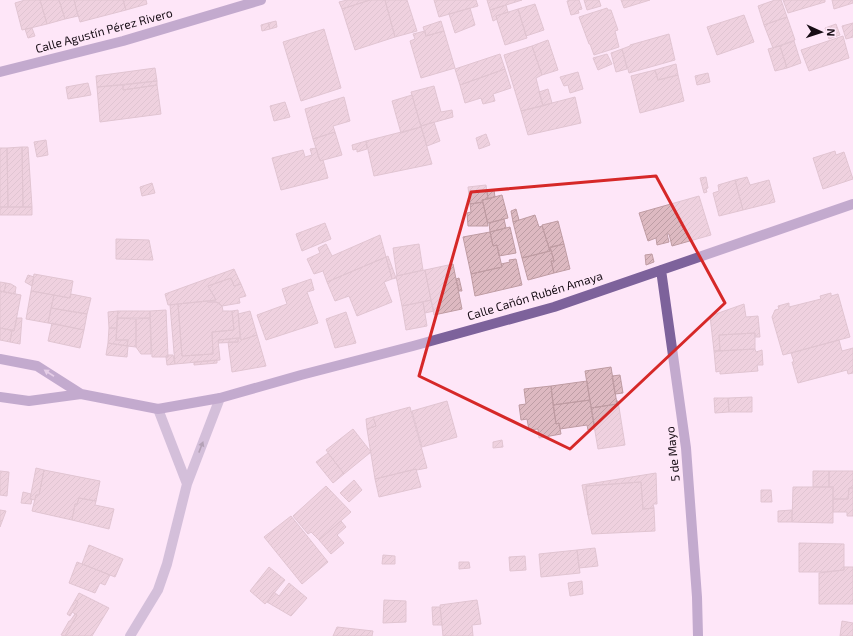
<svg xmlns="http://www.w3.org/2000/svg" width="853" height="636" font-family="'Exo 2',sans-serif">
<style>
.building{fill:url(#building-hatch);stroke:#bf9ca3}
.lines{fill:none;stroke-linecap:round;stroke-linejoin:round}
.street{stroke:#a290b7;stroke-width:10}
.secondary{stroke:#7d629b;stroke-width:10}
.oneway{fill:#cab1d3}
.oneway2{fill:#5c4e66}
.marked{fill:none;stroke:#d62828;stroke-width:3;stroke-linejoin:round}
.labels{text-anchor:middle;stroke-width:3;stroke-linejoin:round;paint-order:stroke}
.street-label{font-size:12px;fill:#170d15;stroke:#fee6f8}
</style>
<defs>
<pattern id="building-hatch" width="6" height="6" patternUnits="userSpaceOnUse"><rect width="6" height="6" fill="#ddb9c1"/><path d="M-1 1l2-2M0 6l6-6M5 7l2-2" fill="none" stroke="#bd9ea5"/></pattern>
</defs>
<rect width="100%" height="100%" fill="#fee6f8"/>
<path class="building" d="M25,0H40L47,24L22,30L15,3Z
M40,0H59L65,19L47,24Z
M59,0H74L78,16L65,19Z
M74,0H123L126,10L80,22Z
M123,0H146L147,4L126,10Z
M347,0H370L342,9L339,2Z
M370,0H385L395,37L355,50L342,9Z
M385,0H407L417,31L395,37Z
M434,0H476L478,6L439,17Z
M487,0H522L490,10Z
M571,0H579L582,9L578,10L579,13L571,15L567,1Z
M584,0H599L601,6L587,10Z
M621,0H650L624,8Z
M775,0H781L787,17L764,25L758,6Z
M783,0H825V2L788,13Z
M832,0H853V3L834,9Z
M535,4L544,30L526,36L518,9Z
M506,5L508,12L496,16L497,19L493,21L490,10Z
M470,8L475,25L455,33L449,14Z
M607,8L608,10H611L618,30L615,31L619,47L594,55L590,44H589L579,17Z
M518,9L527,38L505,45L497,20L496,16Z
M744,15L754,42L717,55L707,27Z
M787,17L795,40L773,48L764,25Z
M276,21L277,27L270,29L268,23Z
M441,21L444,31L426,36L423,27Z
M268,23L270,29L262,31L261,25Z
M853,23V37L846,39L842,26Z
M836,24L840,35L829,39L825,28Z
M32,28L35,36L28,38L25,29Z
M324,29L341,88L301,101L283,42Z
M425,31L426,36L444,31L455,68L421,78L410,41L415,39L413,34Z
M669,34L675,60L629,73L622,49L630,46V45Z
M843,36L849,58L809,71L801,50Z
M548,40L558,70L542,75L532,46Z
M794,41L801,63L787,68L780,46Z
M532,46L542,75L536,78L543,106L521,111L504,55Z
M780,46L787,68L775,71L768,49Z
M622,49L627,69L616,72L611,53Z
M500,54L505,69L460,85L455,69Z
M607,54L612,64L598,70L593,58Z
M676,64L678,75L658,80L655,70Z
M155,68L157,81L97,87L96,76Z
M505,69L511,88L493,94L495,101L483,104L481,98L465,103L460,85Z
M655,70L658,80L678,75L684,101L640,113L631,76Z
M578,72L583,89L570,93L568,85L564,86L560,77Z
M708,73L710,82L697,85L695,76Z
M157,81V85L123,90V85Z
M88,83L91,95L68,99L66,87Z
M123,85V90L157,85L161,114L100,122L97,87Z
M434,86L441,112L452,110L453,117L421,126L411,92Z
M548,89L552,103L543,106L539,92Z
M412,95L421,127L401,133L392,101Z
M344,97L350,121L333,126L335,132L313,139L305,109Z
M575,97L581,123L528,135L521,111L552,103Z
M285,102L290,117L274,121L270,106Z
M434,122L440,141L427,146L421,126Z
M421,127L432,164L374,176L366,141Z
M335,132L342,155L320,161L313,139Z
M486,134L490,145L479,149L476,138Z
M46,140L48,155L37,157L34,142Z
M366,141L367,149L357,152V149L353,150L352,145Z
M22,147L23,207H8L7,148Z
M22,147H28L32,207H23Z
M0,148H7L8,207H0Z
M316,148L320,161L323,160L328,178L281,190L272,158L303,150L305,157L312,155L310,149Z
M835,151L836,155L844,152L853,179L823,189L813,158Z
M706,177L708,188L706,189L707,192L704,193L700,178Z
M747,177L750,185L769,180L775,202L743,210L735,180Z
M735,180L743,210L719,216L713,193L719,191L718,185Z
M152,183L155,193L142,196L140,187Z
M486,185L488,199L482,200L483,202L470,204L468,187Z
M494,190L495,197L488,199L487,191Z
M502,195L508,218L488,223L482,200Z
M699,196L711,235L672,246L669,234H667L669,242L657,245L656,238L648,241L639,213Z
M483,202L488,226H468L467,213L471,212L470,204Z
M0,207H32V215H0Z
M516,209L519,220L513,222L511,211Z
M535,215L539,227L542,226L550,251L522,258L513,222Z
M504,219L506,228L490,232L489,223Z
M558,221L564,244L549,248L542,225Z
M325,223L331,239L302,251L296,234Z
M510,227L516,253L499,256L497,245L493,246L490,232Z
M490,232L493,246L497,245L502,267L471,274L463,237Z
M380,235L386,257L327,282L323,271L314,274L307,259L320,253L318,248L326,244L332,256Z
M116,239L149,240L153,260L116,259Z
M419,244L423,270L397,276L393,248Z
M564,244L570,269L554,273L551,261H554L550,247Z
M550,247L554,261H551L554,273L528,280L522,258L550,251L549,248Z
M652,254L654,262L646,265L645,255Z
M388,256L396,278L392,279L386,257Z
M386,257L392,279L384,282L392,302L357,316L349,296L335,301L327,282Z
M516,259L522,285L475,296L471,274L502,267L501,264L510,262L509,260Z
M453,264L462,309L434,315L425,270Z
M234,269L241,284L234,286L231,278L208,286L216,300L168,305L165,294Z
M425,270L431,300L402,306L396,276Z
M34,274L73,281L70,298L31,291Z
M28,275L34,277L32,286L25,282Z
M231,278L234,286L241,284L246,296L239,298L240,303L222,306L216,302H208V301L216,300L208,286Z
M459,278L462,291H459L456,279Z
M311,279L314,290L307,292L318,323L266,340L257,315L287,304L282,289Z
M0,282L6,283L4,292L0,291Z
M6,283L11,284L16,287L15,294L4,292Z
M0,291L21,295L14,331L0,328Z
M31,291L54,295L48,323L26,319Z
M831,293V296L838,294L850,337L783,355L772,317L775,310L779,309L778,306L789,303V307L821,299L820,296Z
M71,294L91,298L87,314L51,308L54,295L70,298Z
M431,300L434,311L425,313L423,302Z
M208,301V302H216L219,303L222,306L223,311H232L234,330L212,332L213,354L182,356L178,304Z
M423,302L427,326L406,330L402,306Z
M178,304L182,356L213,354L212,332L234,330L232,311L238,310L240,338L218,340L220,360L175,364L170,305Z
M744,304L746,317L758,316L760,337H755V333L719,335L720,351H714L710,316Z
M51,308L87,314L84,330L48,323Z
M166,310L168,357H152L150,311Z
M118,311L117,328H109L108,312Z
M118,311H150V318H117Z
M250,311L257,335L241,340L238,314Z
M346,312L356,343L335,348L326,319Z
M17,318H22L20,344L10,342L12,330L14,331Z
M117,318L136,319V347L127,346L128,340H116Z
M150,318L151,354H141L136,347V319Z
M52,323L84,330L80,348L48,341Z
M0,328L12,330L10,342L0,340Z
M109,328H117L116,340H128L127,346L108,343Z
M755,333V349L720,351L719,335Z
M257,335L266,366L232,372L228,342H238V338H240L241,340Z
M238,338V342L219,343L218,340Z
M839,340L842,351L853,348V373L848,374L847,370L798,383L792,362H794L791,353Z
M108,343L128,346L127,357L106,355Z
M755,349L756,352L762,350L763,365H757L758,371L720,374V371L716,372L714,351Z
M168,355H173L175,364L167,365L166,357H168Z
M217,360V363L194,365V362Z
M611,367L617,404L591,408L585,371Z
M620,375L623,393L615,394L612,376Z
M587,381L590,400L553,405L551,386Z
M551,386L556,424L559,423L561,434L539,438L538,429L529,430L527,419L521,420L519,405L526,404L524,389Z
M752,397V412H729L728,398Z
M714,398H728L729,412L715,413Z
M590,400L595,429L588,430L587,425L560,429L559,423L556,424L553,405Z
M447,401L457,437L422,447L412,411Z
M616,401H618L625,445L598,449L591,408L617,404Z
M410,407L427,468L417,470L416,469L375,479L367,429L376,426L373,417Z
M373,417L376,426L367,429L366,419Z
M353,429L371,452L344,474L326,450Z
M502,440L503,447L493,448V442Z
M328,453L344,474L333,483L316,462Z
M36,468L44,470L39,495H36L35,500L30,499Z
M416,469L421,487L379,497L375,479Z
M44,470L100,481L96,501L79,498L77,504H75L72,520L32,511L36,495H39Z
M0,471L9,472L7,496L0,495Z
M813,471H829V487H813Z
M829,471H853V488H849L848,499H833V487H829Z
M656,473L657,504H653L654,508L643,509L641,482L586,486L588,515L582,485Z
M354,480L362,490L349,502L340,493Z
M641,482L643,509L654,508L655,531L592,534L588,515L586,486Z
M326,486L351,512L319,540L311,532L308,534L293,516Z
M793,487H833V523L792,522Z
M849,488H853V516H847V512H833V499H848Z
M761,490H771L772,502H761Z
M23,492L31,494L30,499H32L31,504L21,503Z
M79,498L96,501L95,505L114,509L109,529L72,520L75,504H77Z
M0,510L6,511L0,527Z
M792,510V522H778V511Z
M291,516L328,562L302,584L264,537Z
M341,521L346,527L337,535L344,543L331,554L319,540Z
M799,543L844,544V570L822,572H799Z
M89,545L123,559L115,577L82,564Z
M595,548L598,566L579,568L577,550Z
M577,550L580,573L541,577L539,554Z
M383,555L395,556V564H382Z
M525,556L526,570L510,571L509,557Z
M77,562L110,575L105,585L100,583L95,593L69,583Z
M459,562H469L470,568L459,569Z
M269,567L285,580L265,604L250,591Z
M844,567H853V604H819V573L844,570Z
M582,581L583,594L570,596L568,583Z
M289,583L307,598L291,616L267,602L274,592L279,596Z
M79,593L109,608L92,636H65L77,615L72,612L78,602L75,600Z
M75,600L78,602L70,616L67,614Z
M384,600L406,601V622L383,623Z
M477,600L481,624L472,625L473,636H443L440,605Z
M432,607H440L442,625H433Z
M75,614L77,615L65,636L61,635L69,621H70Z
M842,621L853,623V636H840Z
M337,627L373,631L372,636H333Z"/>
<g class="lines">
<path class="street" d="M158,409L187,484
M130,636L158,590L167,564L187,484L220,398"/>
<path class="secondary" d="M0,72L123,41L261,0
M661,270L686,448L697,597L698,636
M0,359L37,366L81,394
M0,397L29,401L81,394L158,409L220,398L301,375L413,346L554,307L853,204"/>
</g>
<defs><path id="oneway-solid" d="M-6-.8H1V-3.2L6.5 0L1 3.2V.8H-6Z"/></defs>
<use class="oneway" href="#oneway-solid" transform="translate(49 373) rotate(-147)"/>
<use class="oneway2" href="#oneway-solid" transform="translate(201 447) rotate(-69)"/>
<path d="M0 0H853V636H0ZM656,176L725,303L570,449L419,376L471,192Z" fill="#fee6f8" fill-opacity=".55" fill-rule="evenodd"/>
<path class="marked" d="M656,176L725,303L570,449L419,376L471,192Z"/>
<g class="labels">
<g class="street-label">
<text transform="translate(104 31) rotate(-15)" y="4">Calle Agustín Pérez Rivero</text>
<text transform="translate(535 296) rotate(-17)" y="4">Calle Cañón Rubén Amaya</text>
<text transform="translate(673 454) rotate(-96)" y="4">5 de Mayo</text>
</g>
</g>
<g transform="translate(821 32) rotate(93)" stroke="#fee6f8" stroke-width="3" paint-order="stroke">
<path d="M0-3L7 15L0 10L-7 15Z" fill="#170d15"/>
<text y="-6" font-size="11" font-weight="bold" text-anchor="middle" fill="#170d15">N</text>
</g>
</svg>
